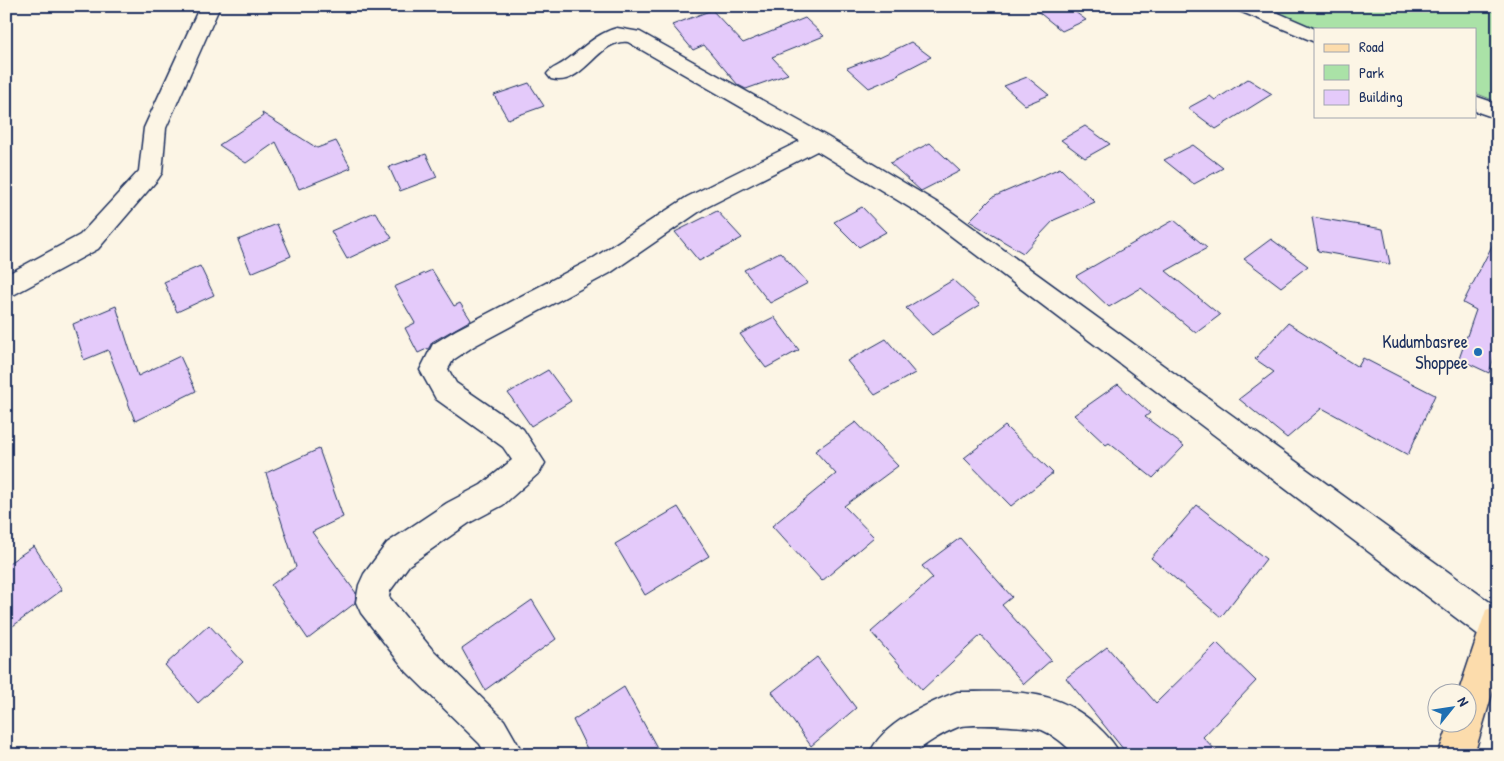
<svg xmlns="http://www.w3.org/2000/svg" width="1504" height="761" font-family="'Patrick Hand',sans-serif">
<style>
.green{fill:#aae2a7;stroke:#628882}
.building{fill:#e4cafa;stroke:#1b2f5e}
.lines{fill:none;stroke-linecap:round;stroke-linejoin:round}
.minor-casing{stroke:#1b2f5e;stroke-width:3}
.major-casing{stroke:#1b2f5e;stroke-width:3}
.minor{fill:#fcf5e5;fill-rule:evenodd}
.major{fill:#fcdcac;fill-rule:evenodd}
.poi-dot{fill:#1f6fb2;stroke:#fcf5e5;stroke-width:2}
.labels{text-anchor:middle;stroke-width:4;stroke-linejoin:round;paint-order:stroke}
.poi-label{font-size:18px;fill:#1b2f5e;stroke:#fcf5e5;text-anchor:end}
</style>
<rect width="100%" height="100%" fill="#fcf5e5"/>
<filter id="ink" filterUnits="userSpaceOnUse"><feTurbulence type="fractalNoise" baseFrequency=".02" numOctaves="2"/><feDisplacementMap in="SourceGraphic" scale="10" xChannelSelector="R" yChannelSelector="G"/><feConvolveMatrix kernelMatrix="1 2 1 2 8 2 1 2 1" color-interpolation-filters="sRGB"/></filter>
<g filter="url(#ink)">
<path class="green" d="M1258,6H1498V102L1475,93V29H1315Z"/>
<path class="building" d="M1031,6H1067L1086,20L1062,31Z
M712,10L743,43L805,18L824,36L772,57L788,74L746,89L738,85L704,45L693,50L672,25Z
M911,42L931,57L898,74L899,75L869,88L847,68L878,56L879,57Z
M1027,77L1049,95L1025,105L1004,86Z
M1248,79L1272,94L1216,129L1188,108L1210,96L1215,100Z
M529,83L544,106L508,119L494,95Z
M262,113L317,148L336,141L351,168L299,189L276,142L246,163L219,145L263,116Z
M1085,126L1110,144L1085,158L1061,140Z
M930,143L960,171L921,191L890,163Z
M1193,145L1223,168L1194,184L1164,160Z
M426,154L437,177L400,191L389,167Z
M1060,168L1095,202L1054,220L1023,253L969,221L993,197Z
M862,207L886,232L859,247L834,222Z
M717,211L742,238L699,261L675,232Z
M375,212L392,238L347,259L331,231Z
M1312,217L1383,229L1390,264L1318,251Z
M1174,220L1207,248L1166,271L1220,315L1196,333L1141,288L1109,307L1076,276Z
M277,224L291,256L251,273L238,240Z
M1498,234V345L1489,373L1459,359L1476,310L1463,303Z
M1271,239L1308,266L1281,287L1244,259Z
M780,252L808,283L770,303L744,270Z
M200,266L214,295L177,312L164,282Z
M432,270L454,306L460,303L471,320L432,342L429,348L418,353L405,328L415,323L394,287Z
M953,280L980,305L932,335L906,308Z
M116,306L138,376L180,356L196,391L135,421L108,350L84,360L73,324Z
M774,317L799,350L766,368L740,334Z
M1288,323L1358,367L1363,358L1435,395L1408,455L1322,408L1287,438L1239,399L1274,372L1255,359Z
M886,339L915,373L875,395L847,361Z
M548,370L571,401L531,426L508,393Z
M1118,384L1150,413L1145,417L1184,446L1153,478L1109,443L1106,445L1074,415Z
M856,422L898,466L844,506L874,537L822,581L772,526L836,474L815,451Z
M1005,426L1053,473L1011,506L964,458Z
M319,449L343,517L312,532L356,593L355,603L308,639L271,585L296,567L266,473Z
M1197,505L1266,559L1221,617L1151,558Z
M678,507L709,556L645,595L615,544Z
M960,538L1012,597L1002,605L1051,660L1024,684L981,635L922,690L871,632L933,578L922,566Z
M34,546L62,590L6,631V565Z
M532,600L556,639L485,690L462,649Z
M209,625L243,662L198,703L165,665Z
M1217,643L1256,681L1203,737L1220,755H1128L1066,678L1107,647L1156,703Z
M817,657L856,708L811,746L772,692Z
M624,687L661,755H590L573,720Z"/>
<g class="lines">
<defs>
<path id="minor" d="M200,6H220L166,128L162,173L158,179L98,249L15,294L6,297V275L80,235L139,171L144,128Z
M1234,6H1262L1315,29V42L1237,10Z
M617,28L640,32L826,136L946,208L1498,608V643L1484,639L930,220L817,151L703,209L610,273L474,346L453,360L448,369L456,383L523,429L545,463L540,472L503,505L469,523L409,565L390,591L389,597L431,648L504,720L524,755H486L480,744L407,672L361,613L356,602L359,585L364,574L387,543L447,503L481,485L512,460L503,447L436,399L420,370L433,344L456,330L592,259L687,197L800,141L628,42C598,38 583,88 551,79L547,74C552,67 560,66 567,60C583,48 597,33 617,28Z
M1475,96L1498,104V119L1475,111Z
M957,692C1010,692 1053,686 1096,725C1106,735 1114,742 1120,755H1076C1065,745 1056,736 1042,730C1032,726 968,723 958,727C943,733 924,744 913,755H869C882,723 927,704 957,692Z"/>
<path id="major" d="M1498,606V674L1474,755H1438L1449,724H1466V694H1458L1486,610Z"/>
</defs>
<use href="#minor" class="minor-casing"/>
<use href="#major" class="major-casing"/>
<use href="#minor" class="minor"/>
<use href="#major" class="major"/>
</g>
</g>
<circle class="poi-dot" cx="1478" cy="352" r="5"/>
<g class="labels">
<g class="poi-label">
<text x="1468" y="348">Kudumbasree<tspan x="1468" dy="21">Shoppee</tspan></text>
</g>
</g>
<rect width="1504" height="761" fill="none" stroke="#fcf5e5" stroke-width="25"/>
<rect x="12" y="12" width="1479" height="736" fill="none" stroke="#1b2f5e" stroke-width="2" filter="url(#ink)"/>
<rect x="1314" y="28" width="162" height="90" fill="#fcf5e5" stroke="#a2a6af"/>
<rect x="1324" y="44" width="25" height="8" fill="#fcdcac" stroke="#a2a6af"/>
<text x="1359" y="52" font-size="15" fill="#1b2f5e">Road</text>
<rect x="1324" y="65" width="25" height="15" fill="#aae2a7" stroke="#a2a6af"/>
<text x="1359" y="78" font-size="15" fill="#1b2f5e">Park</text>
<rect x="1324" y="90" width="25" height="15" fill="#e4cafa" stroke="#a2a6af"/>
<text x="1359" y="102" font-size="15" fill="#1b2f5e">Building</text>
<g transform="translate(1452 708) rotate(60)"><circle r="24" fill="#fcf5e5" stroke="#a2a6af"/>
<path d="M0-4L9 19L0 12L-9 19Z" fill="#1f6fb2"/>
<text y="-8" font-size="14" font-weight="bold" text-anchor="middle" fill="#1b2f5e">N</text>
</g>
</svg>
